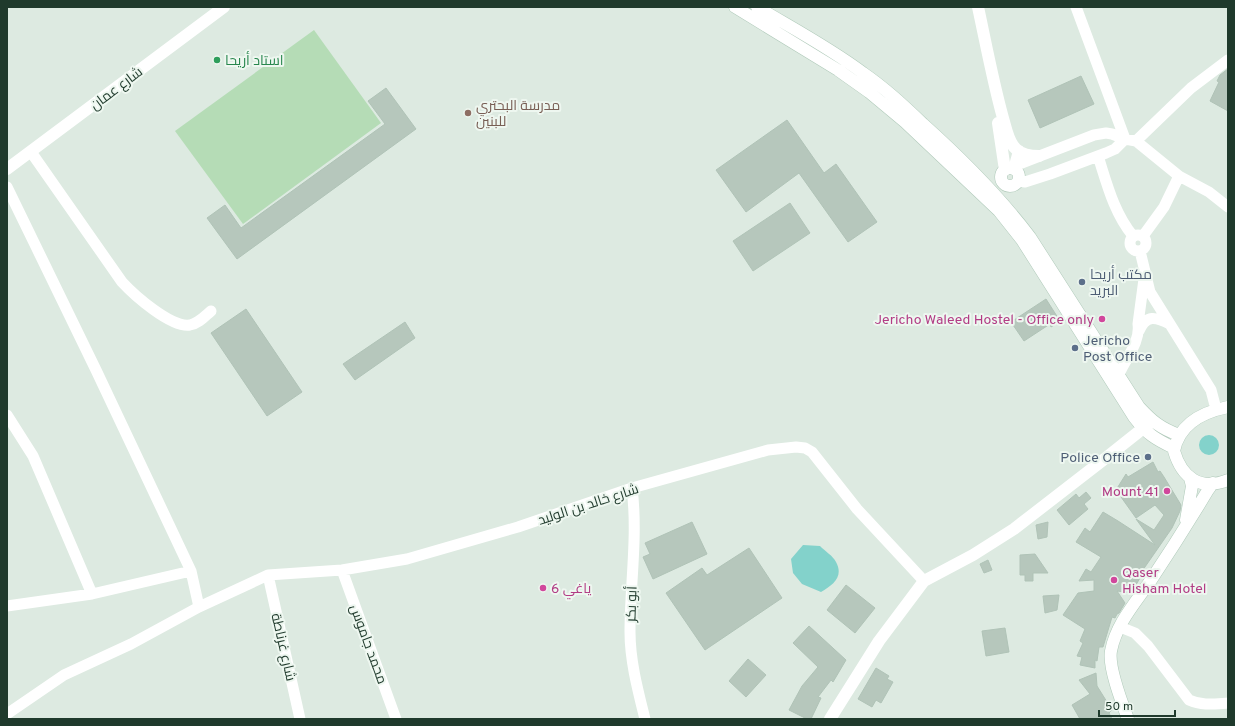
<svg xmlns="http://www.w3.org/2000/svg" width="1235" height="726" font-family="Overpass,Cairo,sans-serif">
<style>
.green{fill:#b5dcb6}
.water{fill:#83d2cb}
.building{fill:#b6c7bc;stroke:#b0c3b7}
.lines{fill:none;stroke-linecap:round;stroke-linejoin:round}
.secondary-casing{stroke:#b0caba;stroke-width:13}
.minor{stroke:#fff;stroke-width:11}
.tertiary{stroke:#fff;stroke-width:12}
.secondary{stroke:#fff;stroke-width:12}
.leisure-dot{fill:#2e9e5b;stroke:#eef7f0;stroke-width:1.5}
.education-dot{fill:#8d6e63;stroke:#eef7f0;stroke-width:1.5}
.service-dot{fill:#5c6f8a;stroke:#eef7f0;stroke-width:1.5}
.hotel-dot{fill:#d1479c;stroke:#eef7f0;stroke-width:1.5}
.labels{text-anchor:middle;stroke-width:4;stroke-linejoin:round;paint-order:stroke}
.leisure-label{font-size:14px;fill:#27864d;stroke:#eef7f0;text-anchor:start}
.street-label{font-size:14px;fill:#1f3a2c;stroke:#eef7f0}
.education-label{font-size:14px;fill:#785e54;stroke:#eef7f0;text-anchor:start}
.service-label{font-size:14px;fill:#4e5e75;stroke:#eef7f0;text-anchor:start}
.hotel-label{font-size:14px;fill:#b23c85;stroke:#eef7f0;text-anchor:end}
</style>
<rect width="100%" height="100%" fill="#ddeae1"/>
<path class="green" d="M314,30L381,123L243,224L175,131Z"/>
<path class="water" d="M1199 445a10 10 0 1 1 20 0a10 10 0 1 1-20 0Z
M803,545L820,546C825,551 833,556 836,562C844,577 833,585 821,592L802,584L793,573L791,559Z"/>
<path class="building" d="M1228,69V111L1210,101L1219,82L1217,81L1220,75Z
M1081,76L1094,104L1040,128L1028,100Z
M386,88L416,129L237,259L207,218L225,205L241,228L385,124L368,101Z
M787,120L824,173L836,164L877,222L848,242L799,173L746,212L716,170Z
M790,203L810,233L753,271L733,241Z
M1046,299L1060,321L1051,327L1050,324L1024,341L1011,322Z
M246,309L302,392L267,416L211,333Z
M405,322L415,338L355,380L343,364Z
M1153,462L1158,472L1160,471L1164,477L1181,505L1180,511L1172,528L1138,577L1140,578L1131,593L1117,591L1125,603L1119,613L1117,614L1115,618L1112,617L1103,647H1099L1097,661L1095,660V668L1080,665L1082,657L1077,656L1083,643L1080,641L1085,629L1063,615L1078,593L1094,591V580L1079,581L1086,569L1091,572L1101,557L1076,542L1085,528L1090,532L1103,512L1118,521L1155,545L1136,519L1154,530L1164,515L1155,505L1136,518L1116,490L1126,474L1128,477Z
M1086,492L1091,498L1084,504L1088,509L1069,525L1057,510L1076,494L1079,498Z
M692,522L707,554L653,579L643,557L650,554L645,543Z
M1048,522L1047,537L1038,539L1036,525Z
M749,548L782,598L705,650L666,593L702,568L707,575Z
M1035,554L1048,573H1033V581H1025V575H1020V555Z
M988,560L992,570L984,573L980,564Z
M846,585L875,608L855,633L827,610Z
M1059,595L1057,610L1045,613L1043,596Z
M809,626L846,660L833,682L831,680L818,697L821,698L811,719H807L789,710L802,686L818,667L793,643Z
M1005,628L1009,652L986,656L982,631Z
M748,659L766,675L746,697L729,681Z
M876,668L889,676L887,679L893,682L881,703L876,700L872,707L858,699Z
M1096,673L1097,686L1112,710L1109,713L1112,719H1080L1072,705L1090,694L1079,680Z"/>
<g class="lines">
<defs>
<path id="secondary" d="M735,7L838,70L869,92L905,122L999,211L1022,240L1134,417C1147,434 1155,439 1174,448
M757,7C792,28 830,48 863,73C885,88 904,106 923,124C962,159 999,196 1030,237L1139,407C1152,421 1160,428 1179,435
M1001 177a9 9 0 1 1 18 0a9 9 0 1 1-18 0Z
M1228,407C1203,412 1179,424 1174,451C1182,478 1200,491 1228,480
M1186,520L1192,486L1190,478
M1128,719C1122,703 1108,667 1111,651C1116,624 1136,602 1151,580C1171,550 1190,520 1208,490L1213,483"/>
</defs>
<use href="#secondary" class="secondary-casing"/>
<path class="minor" d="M1076,7L1125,139
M1136,141L1191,88L1228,60
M31,152L122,282C134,295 171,328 190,325C199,323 204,317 211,311
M1098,156C1107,184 1114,213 1133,236
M1015,169L1019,164L1094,135L1106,133L1112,134L1125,139L1136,141L1179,176L1209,192L1228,207
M1019,181L1025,182L1050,174L1106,153L1115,149L1125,139
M7,187L96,370L191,571L199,607
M1130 243a8 8 0 1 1 16 0a8 8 0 1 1-16 0Z
M1143,236L1164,207L1179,176
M1140,251L1150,292L1211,390L1216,409
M1139,331C1146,314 1156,317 1170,324
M1116,382C1121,363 1141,345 1138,324L1144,279
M7,415L33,456L92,594
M632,488C638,536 630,584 630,632C630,661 638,691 645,719
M342,570L396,719
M268,575L300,719
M7,606L92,594L191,571
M1120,627L1135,633L1148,646L1189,700C1202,706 1214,704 1228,703
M7,714L64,675L131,644L199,607L268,575L342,570L407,559L518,527L632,488L768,450L796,447L805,448L812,452L857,509L924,581"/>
<path class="tertiary" d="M978,7C986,44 993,82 1003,118C1006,128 1008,142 1016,149C1022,155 1032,156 1039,156
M998,123L1005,170
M7,169L224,7
M1014,169L1019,151
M830,719L879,641L924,581L973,555L1014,529L1107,457L1151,422"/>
<use href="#secondary" class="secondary"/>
</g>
<circle class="leisure-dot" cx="217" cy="60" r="4"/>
<circle class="education-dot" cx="468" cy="113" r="4"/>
<g class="service-dot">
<circle cx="1082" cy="282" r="4"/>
<circle cx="1075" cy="348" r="4"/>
<circle cx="1148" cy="457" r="4"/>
</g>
<g class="hotel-dot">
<circle cx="1102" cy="319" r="4"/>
<circle cx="1167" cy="491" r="4"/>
<circle cx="1114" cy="580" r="4"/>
<circle cx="543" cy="588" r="4"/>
</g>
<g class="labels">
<g class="leisure-label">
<text x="225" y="65">استاد أريحا</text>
</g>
<g class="street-label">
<text transform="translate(116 88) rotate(-37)" y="5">شارع عمان</text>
<text transform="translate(588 504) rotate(-18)" y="5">شارع خالد بن الوليد</text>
<text transform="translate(631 604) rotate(-88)" y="5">أبو بكر</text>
<text transform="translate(369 644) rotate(70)" y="5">محمد جاموس</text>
<text transform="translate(284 647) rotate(77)" y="5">شارع غرناطة</text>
</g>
<g class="education-label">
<text x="476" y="110">مدرسة البحتري<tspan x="476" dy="16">للبنين</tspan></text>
</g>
<g class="service-label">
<text x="1090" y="279">مكتب أريحا<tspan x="1090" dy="16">البريد</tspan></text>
<text x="1083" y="345">Jericho<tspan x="1083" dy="16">Post Office</tspan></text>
<text x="1140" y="462" text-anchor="end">Police Office</text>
</g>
<g class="hotel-label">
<text x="1094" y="324">Jericho Waleed Hostel - Office only</text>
<text x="1159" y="496">Mount 41</text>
<text x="1122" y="577" text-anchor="start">Qaser<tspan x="1122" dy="16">Hisham Hotel</tspan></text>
<text x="551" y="593" text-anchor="start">ياغي 6</text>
</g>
</g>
<rect width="1235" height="726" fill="none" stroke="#1f3a2c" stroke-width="16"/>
<path d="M1099 710v6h76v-6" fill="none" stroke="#1f3a2c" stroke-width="2"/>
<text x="1105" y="710" font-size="12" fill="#1f3a2c" stroke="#eef7f0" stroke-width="3" paint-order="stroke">50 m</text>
</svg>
